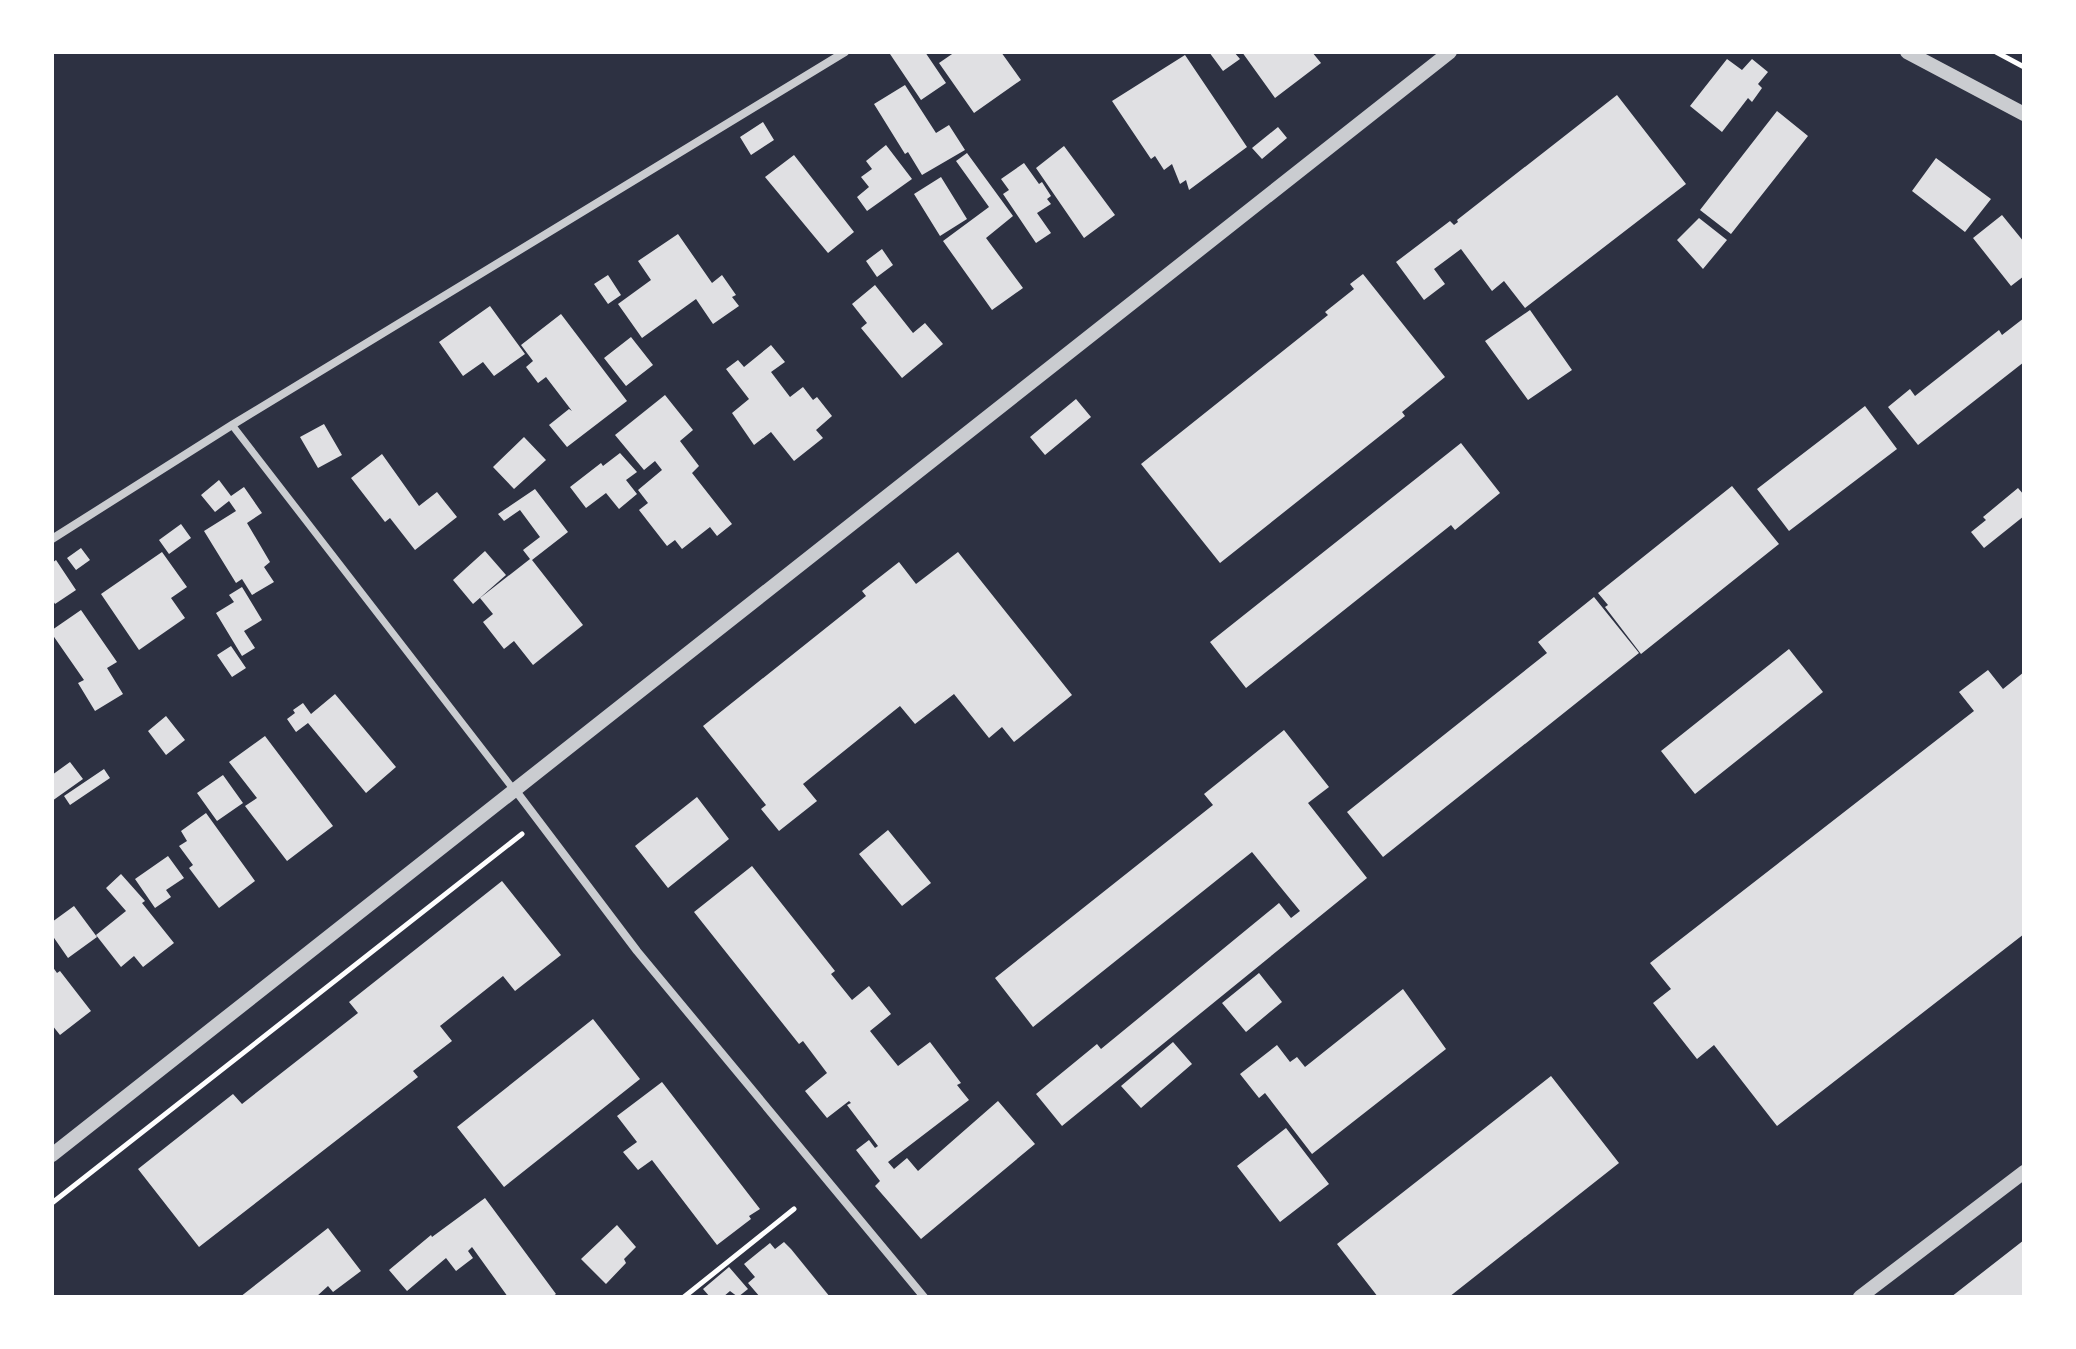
<svg xmlns="http://www.w3.org/2000/svg" width="2076" height="1349" font-family="'DM Sans',sans-serif">
<style>
.building{fill:#e0e0e3}
.lines{fill:none;stroke-linecap:round;stroke-linejoin:round}
.path{stroke:#fff;stroke-width:5}
.pedestrian{stroke:#caccd0;stroke-width:7}
.minor{stroke:#caccd0;stroke-width:8}
.tertiary{stroke:#caccd0;stroke-width:14}
</style>
<rect width="100%" height="100%" fill="#2d3142"/>
<path class="building" d="M893,52H925L946,83L921,100L890,54Z
M955,52H1001L1021,80L974,113L939,63Z
M1209,52H1234L1240,59L1223,71Z
M1242,52H1312L1321,63L1275,98Z
M1185,55L1247,147L1189,190L1186,180L1180,184L1172,164L1164,170L1155,156L1151,159L1112,101Z
M1727,59L1742,70L1752,59L1768,72L1758,84L1762,88L1752,102L1748,98L1722,132L1690,106Z
M905,85L936,133L949,125L965,150L922,175L908,152L905,154L874,104Z
M1617,95L1686,184L1525,308L1504,281L1492,291L1461,249L1434,269L1445,284L1424,300L1396,262L1450,221L1454,225L1458,222L1457,220Z
M1777,111L1808,136L1731,234L1700,210Z
M763,122L774,140L751,155L740,137Z
M1278,127L1287,138L1262,159L1252,148Z
M886,145L912,179L867,211L857,197L869,187L861,177L872,169L866,161Z
M1064,146L1115,215L1084,238L1036,168Z
M967,153L1013,216L986,238L1023,288L992,310L943,241L989,207L956,161Z
M794,155L854,232L828,253L765,177Z
M1936,158L1991,199L1965,232L1912,191Z
M1024,163L1039,184L1042,182L1051,196L1047,199L1051,204L1037,213L1051,233L1036,243L1003,194L1009,190L1001,179Z
M941,177L967,219L940,236L914,194Z
M2002,215L2024,242V276L2011,286L1973,238Z
M1699,218L1727,240L1703,269L1677,240Z
M678,234L712,283L722,275L736,295L732,297L739,306L713,324L696,299L642,338L618,304L651,280L638,261Z
M882,249L893,265L877,277L866,261Z
M1363,274L1445,377L1402,412L1405,416L1220,563L1141,464L1328,315L1325,312L1354,289L1350,284Z
M608,275L621,295L608,304L594,284Z
M875,285L913,333L925,323L943,344L902,378L861,328L867,323L852,304Z
M490,306L525,354L494,376L483,362L463,376L439,342Z
M1530,310L1572,370L1528,400L1485,341Z
M561,314L627,401L567,447L549,425L569,409L572,411L546,377L538,383L526,367L533,361L521,345Z
M2024,318V362L1918,445L1888,407L1910,389L1915,396L1999,330L2002,335Z
M631,337L653,365L626,386L604,358Z
M771,345L785,362L771,372L790,397L803,387L813,400L817,397L832,416L816,430L823,438L794,461L771,432L754,445L732,413L749,399L726,369L738,360L744,367Z
M665,395L693,430L680,441L699,466L692,473L732,524L717,536L710,527L682,549L675,540L667,546L639,510L648,503L638,490L662,470L655,461L644,470L615,435Z
M1076,399L1091,417L1045,455L1030,437Z
M1865,406L1897,449L1789,531L1757,489Z
M324,424L342,455L318,468L300,437Z
M524,437L546,460L514,489L493,467Z
M1461,443L1500,493L1455,530L1451,525L1246,688L1210,642Z
M620,453L637,472L626,480L637,494L619,509L606,493L586,508L570,487L601,463L603,466Z
M382,454L419,506L437,492L457,517L415,550L390,518L385,522L351,478Z
M219,480L231,496L244,487L262,513L247,523L270,562L264,567L274,582L252,595L242,579L236,583L204,531L236,511L229,501L215,512L201,495Z
M1732,486L1779,544L1641,654L1605,607L1608,605L1598,593Z
M2018,488L2024,495V516L1984,548L1971,532L1986,520L1983,517Z
M535,489L568,532L532,560L583,625L533,665L514,641L504,649L483,622L493,614L480,598L530,559L523,550L540,537L520,510L504,521L498,514Z
M181,524L191,538L169,554L159,540Z
M81,548L90,560L76,570L67,558Z
M485,551L506,575L473,604L453,580Z
M162,552L187,587L171,598L185,618L139,650L101,594Z
M958,552L1072,695L1014,742L1002,727L989,738L954,694L915,724L900,706L803,784L817,801L779,831L761,809L766,805L703,726L866,596L862,591L899,562L916,584Z
M56,560L76,590L55,604L52,599V563Z
M242,587L262,620L244,631L255,648L242,656L216,613L234,602L229,595Z
M1594,597L1639,653L1383,857L1347,812L1547,653L1538,642Z
M81,610L117,662L107,668L123,694L95,711L78,683L84,680L52,634V630Z
M231,646L246,668L232,677L217,655Z
M1789,649L1823,692L1695,794L1661,751Z
M1988,670L2003,689L2024,672V934L1777,1126L1714,1045L1697,1059L1653,1003L1671,989L1650,963L1974,711L1959,692Z
M335,694L396,767L366,793L308,723L296,732L287,719L295,713L293,710L303,703L311,714Z
M166,716L185,740L166,755L148,731Z
M1284,730L1329,787L1308,803L1367,878L1062,1126L1036,1094L1097,1044L1101,1049L1279,903L1291,918L1300,911L1252,852L1033,1027L995,978L1213,805L1204,794Z
M265,736L333,826L287,861L245,806L257,798L229,762Z
M70,762L83,779L52,801V775Z
M104,769L110,778L70,805L64,796Z
M223,775L243,803L217,821L197,793Z
M697,797L729,839L668,888L635,846Z
M206,813L255,881L219,908L189,868L193,865L179,846L187,841L181,831Z
M888,830L931,883L902,906L859,854Z
M168,856L184,878L166,890L171,897L155,908L135,879Z
M752,866L835,971L831,974L852,1000L869,986L891,1014L870,1031L898,1066L930,1042L961,1083L957,1085L969,1100L888,1162L894,1169L907,1158L918,1171L998,1101L1035,1144L921,1239L875,1186L880,1181L856,1150L869,1140L875,1148L878,1146L847,1105L851,1103L849,1101L827,1118L805,1091L827,1073L803,1041L799,1044L694,912Z
M121,874L145,901L142,903L174,943L143,967L134,956L121,967L96,935L126,911L106,888Z
M502,881L561,955L515,991L503,976L440,1026L452,1041L413,1071L418,1077L199,1247L138,1169L233,1094L242,1104L358,1013L349,1002Z
M74,906L97,937L68,958L52,935V922Z
M52,966L57,973L60,971L91,1011L60,1035L52,1025Z
M1259,973L1282,1002L1246,1032L1222,1003Z
M1403,989L1446,1049L1312,1154L1265,1093L1259,1098L1240,1074L1277,1045L1290,1062L1297,1057L1305,1067Z
M593,1019L640,1079L504,1187L457,1127Z
M1173,1042L1192,1064L1141,1108L1121,1086Z
M1551,1076L1619,1163L1449,1297H1378L1337,1244Z
M662,1082L760,1209L749,1216L751,1219L717,1245L652,1160L638,1170L623,1152L637,1142L617,1116Z
M1286,1128L1329,1184L1280,1222L1237,1166Z
M485,1198L556,1294L552,1297H508L472,1247L468,1251L473,1258L456,1271L446,1258L407,1291L389,1270L431,1235L432,1237Z
M617,1225L636,1247L624,1259L626,1263L606,1284L581,1259Z
M328,1228L361,1271L333,1292L328,1286L316,1297H240Z
M2024,1240V1297H1951Z
M784,1242L791,1249L830,1297H760L748,1283L755,1277L744,1264L770,1243L775,1249Z
M729,1267L748,1289L738,1297L730,1291L723,1297H710L703,1289Z"/>
<g class="lines">
<path class="path" d="M1996,52L2024,67
M52,1203L522,834
M684,1297L794,1209"/>
<path class="pedestrian" d="M232,425L514,790"/>
<path class="minor" d="M52,539L232,425L845,52
M516,791L637,951L924,1297"/>
<path class="tertiary" d="M1907,52L2024,114
M52,1155L1450,52
M1860,1297L2024,1172"/>
</g>
<rect width="2076" height="1349" fill="none" stroke="#ffffff" stroke-width="108"/>
</svg>
